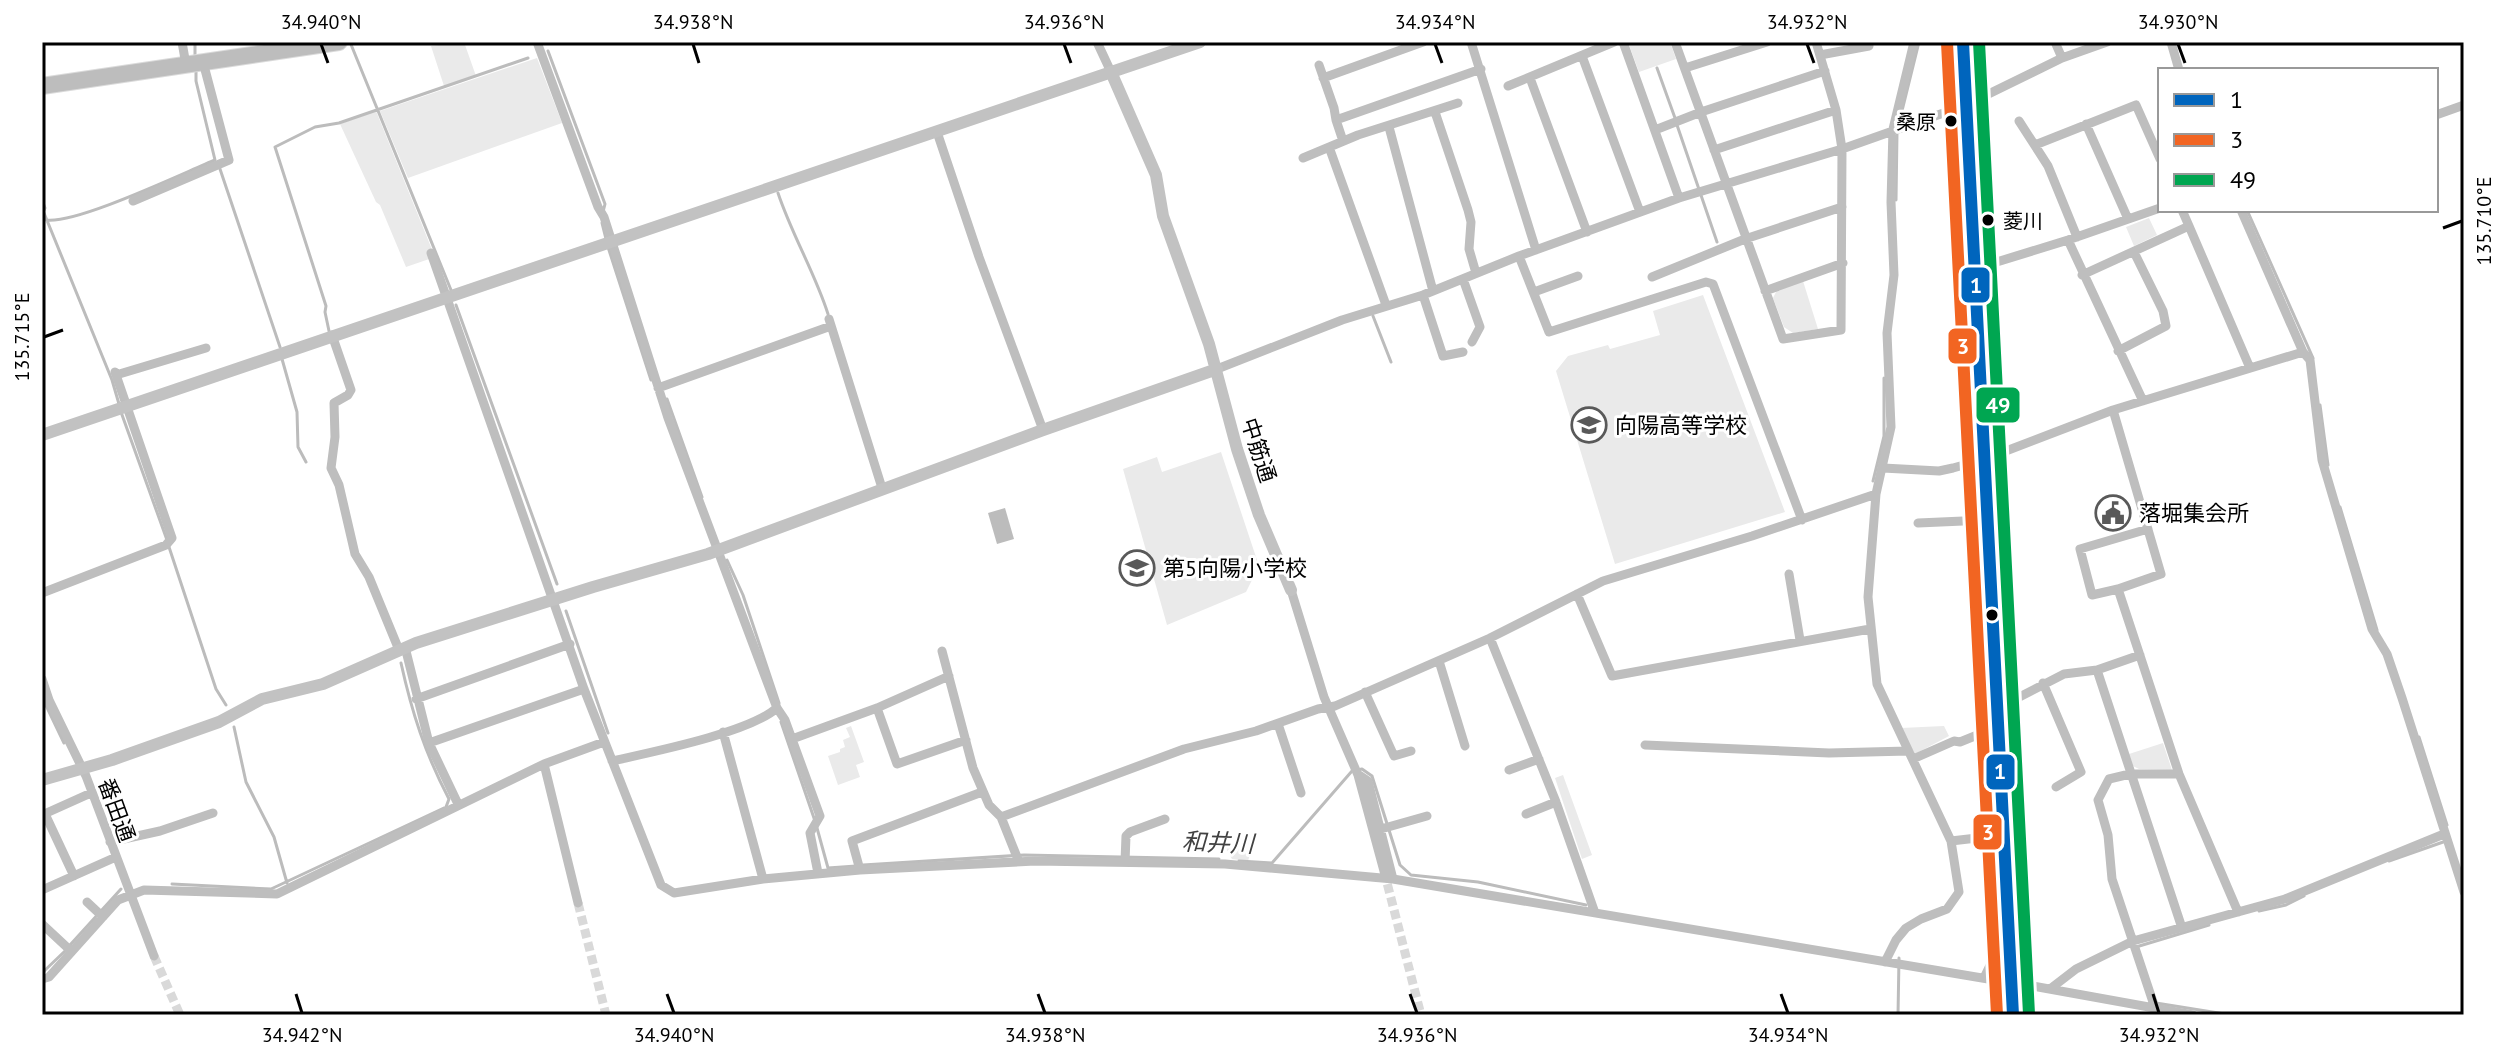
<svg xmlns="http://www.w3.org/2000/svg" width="2506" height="1057" font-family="'PT Sans','Noto Sans JP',sans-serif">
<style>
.green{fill:#eaeaea}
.water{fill:#bcbcbc}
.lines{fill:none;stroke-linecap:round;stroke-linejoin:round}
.stream{stroke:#bcbcbc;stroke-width:3}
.street-tunnel{stroke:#d9d9d9;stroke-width:9;stroke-dasharray:9 4.5;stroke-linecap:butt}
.highway-casing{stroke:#dbdbdb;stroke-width:18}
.street{stroke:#bebebe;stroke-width:9}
.secondary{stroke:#c2c2c2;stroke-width:12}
.highway{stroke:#bdbdbd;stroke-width:16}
.street-bridge{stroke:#bebebe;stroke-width:9}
.bus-1-casing{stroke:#fff;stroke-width:18}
.bus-2-casing{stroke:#fff;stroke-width:18}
.bus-3-casing{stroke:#fff;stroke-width:18}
.bus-1{stroke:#0065bd;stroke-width:12}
.bus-2{stroke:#f26522;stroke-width:12}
.bus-3{stroke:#00a651;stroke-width:12}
.ticks{fill:none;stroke:#000;stroke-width:3}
.bus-dot{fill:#000;stroke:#fff;stroke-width:3}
.labels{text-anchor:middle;stroke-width:6;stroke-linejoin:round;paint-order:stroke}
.bus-label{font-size:20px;fill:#000;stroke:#fff;text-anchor:end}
.poi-label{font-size:22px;fill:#000;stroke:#fff;text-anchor:start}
.street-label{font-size:22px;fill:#000;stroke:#fff}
.water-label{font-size:24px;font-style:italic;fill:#414141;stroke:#fff}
.line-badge{stroke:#fff;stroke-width:3}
.badge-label{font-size:22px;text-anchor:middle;font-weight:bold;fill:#fff}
.neatline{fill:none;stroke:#000;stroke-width:3}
.ticks-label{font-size:20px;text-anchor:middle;fill:#000}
</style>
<rect width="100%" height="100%" fill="#fff"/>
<path class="green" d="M464,42L476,76L444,86L431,46Z
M1628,42H1670L1676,59L1639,72Z
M537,58L562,123L408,178L380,111Z
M376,111L435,257L406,267L380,205L376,202L340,124Z
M2149,218L2157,235L2134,246L2126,227Z
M1803,281L1818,329L1793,333L1784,327L1773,298L1777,290Z
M1703,295L1785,512L1615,564L1556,371L1568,356L1608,345L1610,349L1660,335L1653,311Z
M1221,452L1259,566L1246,592L1167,625L1123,469L1157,457L1162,472Z
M851,726L864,762L856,765L860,777L838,785L828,756L840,752V749L845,747L843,740L850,737L846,728Z
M1944,726L1949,736L1915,754L1901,728Z
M2163,743L2172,770L2139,769L2133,766L2129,754Z
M1563,775L1592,855L1582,859L1555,778Z
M1256,835L1248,861L1232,859L1225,847Z"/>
<path class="water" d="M1005,508L1014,539L997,544L988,513Z"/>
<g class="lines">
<path class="stream" d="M350,42L451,290
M548,51L605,204L603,212
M195,56V43L202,42
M1657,68L1675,118
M1900,119L1919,42
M1677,125L1717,242
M220,169L280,347
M778,193C792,235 815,273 828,314
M42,200L45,208L42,215
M1896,200L1897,132
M2247,210L2313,358
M44,213L112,380L119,404
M46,220C77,224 181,174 215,160L196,81V67
M602,223L606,239
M608,247L651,380
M456,305L557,584
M1373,316L1391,362
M329,331L325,312L326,306L275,147L315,127L339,123L528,58
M282,359L297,412L298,447L306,462
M667,399L702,497
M2320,405L2328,465
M121,412L167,540
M1873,481L1884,436V378
M2340,507L2377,630
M169,547L216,689L226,705
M727,560L743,595L779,703
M566,611L608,733
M42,697L64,743
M781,722L815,821
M234,727L246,782L274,837L287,883
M2419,737L2447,825
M817,828L828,868L856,866
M1239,861L1272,863L1352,771L1362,769L1372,776L1400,865L1411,875L1478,882L1586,905
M2389,861L2446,841
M863,865L1024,855L1219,859
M172,884L271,889L446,807L449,799C425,753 412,713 401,663
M2259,911L2286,905L2304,896
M70,945L121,889
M2136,947L2209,925
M42,973L65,951
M2156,1003L2231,1015
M1898,1015L1899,958"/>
<path class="street-tunnel" d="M1384,871L1421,1015
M578,903L606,1015
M154,956L180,1015"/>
<defs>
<path id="highway" d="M42,86L339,42"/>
</defs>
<use href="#highway" class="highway-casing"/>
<path class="street" d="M182,42L186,65
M537,42L598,207L604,217L668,418L777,708C748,733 652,752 612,761
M1097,42L1111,72
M1471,42L1536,250
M1623,42L1679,198
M1675,42L1783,339L1841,330L1842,149L1836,110L1816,42
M2055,42L2062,58
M2171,42L2179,70
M1820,55L1869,46
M1582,56L1640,212
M1319,65L1334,108L1336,120
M1685,68L1767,42
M1323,78L1423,42
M1530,78L1587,232
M1508,86L1614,42
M1435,112L1468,210L1471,222L1469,249L1476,273
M2436,115L2464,105
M2019,121L2048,166L2077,237
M2086,124L2128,219
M1389,127L1433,291
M1655,130L1701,112L1825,71
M937,132L979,257L1043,430
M1343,141L1336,120L1481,69
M2035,145L2136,105L2160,159
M1329,147L1386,305
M1714,150L1836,110
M1303,158L1358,135L1458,103
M133,201L229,160L203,62
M2182,210L2189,226
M2241,210L2303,352L2310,360L2322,460L2372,629L2387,654L2402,698L2464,892
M2068,240L2143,401
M431,253L584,689L661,885L674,893L763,879L860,870L1035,861L1225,864L1393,879L2000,981
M1519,256L1549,332L1706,282L1713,284L1802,520
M1974,269L2068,240L2160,208
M2082,275L2189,226L2250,368
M1652,277L1745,239L1842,207
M1463,279L1480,327L1472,342
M1765,291L1843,263
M1534,292L1578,276
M1423,295L1443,356L1463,352
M829,319L882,488
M332,335L351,390L348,395L334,403L335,437L331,468L339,485L355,554L369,577L399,650
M2118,351L2166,326L2163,311L2134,252
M1217,369L1342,320L1423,295L1519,256L1679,198L1842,149L1966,105L2062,58L2107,42
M116,375L206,348
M658,388L831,326
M2113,410L2161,574L2118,589L2179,774L2238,912
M1883,468L1939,471L1953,468L1985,459L2113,410L2303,352
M1918,523L1986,520
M1789,574L1800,640
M2118,589L2092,595L2080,549L2148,529
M1291,590L1324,697L1358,775L1384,871
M42,593L166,545L172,538L115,372
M1577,594L1612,676L1870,629
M1490,638L1556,802L1595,913
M405,647L429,743L458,804
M942,651L973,768L989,805L1001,817L1019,862
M1439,661L1465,746
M2097,670L2182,928
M42,679L49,700L86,776L154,956
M2043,683L2081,772L2056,787
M1365,692L1394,756L1411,751
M416,699L570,644
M777,708L785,720L820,816L810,833L818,873
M877,708L897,764L966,740
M1996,709L2064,674L2097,670L2140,655
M1278,724L1301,793
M723,732L763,879
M792,739L877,708L949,676
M429,743L584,689
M1645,745L1829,753L1908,751
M1913,759L1954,741L1960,742L1997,727
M544,764L578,903
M1509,770L1539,759
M1359,775L1368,781L1393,879
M45,814L74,876
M1526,814L1556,802
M42,815L91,793
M1001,817L1184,749L1256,731L1318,709L1335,706L1490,638L1603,581L1752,536L1876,494
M1381,829L1427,816
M2004,836L2016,849L2025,984
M1951,841L2003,835
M110,842L160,831L213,813
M1125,862L1126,836L1130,832L1165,819
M860,870L852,841L982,792
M42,890L116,857
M87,902L103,917
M42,924L71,951
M1885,962L1896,940L1906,928L1921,919L1947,909L1959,892L1951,841L1877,684L1868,597L1876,494L1891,427L1887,333L1894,275L1891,202L1893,129L1914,42
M1984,978L1996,953L1993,846L2003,835
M42,979L49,977L118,900L144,890L277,894L544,764L604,742
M2022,984L2193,1015
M2050,989L2076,969L2133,941L2285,899L2444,834
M2155,1008L2112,879L2108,835L2098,800L2109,779L2130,774H2179"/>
<path class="secondary" d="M1963,42L2013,1015
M1111,72L1156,175L1163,216L1209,344L1237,449L1259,515L1291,590
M42,435L1200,42
M42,780L112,760L219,722L262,699L323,684L416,643L593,587L708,554L1043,430L1217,369"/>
<use href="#highway" class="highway"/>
<path class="street-bridge" d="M2000,981L2022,984"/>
<defs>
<path id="bus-1" d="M1963,42L2013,1015"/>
<path id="bus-2" d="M1947,43L1997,1015"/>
<path id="bus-3" d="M1979,42L2029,1014"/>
</defs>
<use href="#bus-1" class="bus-1-casing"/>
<use href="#bus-2" class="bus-2-casing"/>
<use href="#bus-3" class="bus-3-casing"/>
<use href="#bus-1" class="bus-1"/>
<use href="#bus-2" class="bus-2"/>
<use href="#bus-3" class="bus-3"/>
</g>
<path class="ticks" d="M321,44L328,63M693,44L699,63M1064,44L1071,63M1435,44L1442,63M1807,44L1814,63M2178,44L2185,63M2443,228L2462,221M44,337L63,330M296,994L302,1013M667,994L674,1013M1038,994L1045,1013M1410,994L1417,1013M1781,994L1788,1013M2153,994L2159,1013"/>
<defs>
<symbol id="school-ring" viewBox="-11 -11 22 22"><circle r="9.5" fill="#fff" stroke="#595959" stroke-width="1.5"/><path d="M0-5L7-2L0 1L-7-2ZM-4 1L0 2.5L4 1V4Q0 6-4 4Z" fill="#595959"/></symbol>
<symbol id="civic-ring" viewBox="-11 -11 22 22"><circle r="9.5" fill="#fff" stroke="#595959" stroke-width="1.5"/><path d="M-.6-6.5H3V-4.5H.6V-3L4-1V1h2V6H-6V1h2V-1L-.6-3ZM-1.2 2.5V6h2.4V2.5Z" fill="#595959"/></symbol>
</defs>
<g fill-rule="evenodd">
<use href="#school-ring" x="1569" y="405" width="40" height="40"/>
<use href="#civic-ring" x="2093" y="493" width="40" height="40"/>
<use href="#school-ring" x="1117" y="548" width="40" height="40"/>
</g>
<g class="bus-dot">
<circle cx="1951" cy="121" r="7"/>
<circle cx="1988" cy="220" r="7"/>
<circle cx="1992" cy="615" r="7"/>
</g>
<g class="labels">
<g class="bus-label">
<text x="1936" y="129">桑原</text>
<text x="2003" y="228" text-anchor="start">菱川</text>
</g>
<g class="poi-label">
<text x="1615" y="433">向陽高等学校</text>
<text x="2139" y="521">落堀集会所</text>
<text x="1163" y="576">第5向陽小学校</text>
</g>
<g class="street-label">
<text transform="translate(1259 450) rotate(72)" y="8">中筋通</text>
<text transform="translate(117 810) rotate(70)" y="8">番田通</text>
</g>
<g class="water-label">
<text transform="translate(1218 843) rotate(2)" y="8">和井川</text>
</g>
</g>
<g class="line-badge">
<rect x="1960" y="266" width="31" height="38" rx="8" fill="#0065bd"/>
<rect x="1947" y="327" width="31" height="38" rx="8" fill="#f26522"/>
<rect x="1975" y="386" width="46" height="38" rx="8" fill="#00a651"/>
<rect x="1985" y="753" width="31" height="38" rx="8" fill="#0065bd"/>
<rect x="1972" y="813" width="31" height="38" rx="8" fill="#f26522"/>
</g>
<g class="badge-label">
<text x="1976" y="293">1</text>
<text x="1963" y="354">3</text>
<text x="1998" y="413">49</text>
<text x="2000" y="779">1</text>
<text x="1988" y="840">3</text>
</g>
<rect width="2506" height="1057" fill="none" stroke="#ffffff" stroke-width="88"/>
<rect x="2158" y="68" width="280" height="144" fill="#ffffff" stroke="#999999" stroke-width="2"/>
<rect x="2174" y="94" width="40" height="12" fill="#0065bd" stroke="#999999" stroke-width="2"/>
<text x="2230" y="108" font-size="24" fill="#000000">1</text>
<rect x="2174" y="134" width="40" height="12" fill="#f26522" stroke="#999999" stroke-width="2"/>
<text x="2230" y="148" font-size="24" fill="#000000">3</text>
<rect x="2174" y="174" width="40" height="12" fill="#00a651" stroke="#999999" stroke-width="2"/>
<text x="2230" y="188" font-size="24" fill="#000000">49</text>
<rect x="44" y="44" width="2418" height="969" class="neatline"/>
<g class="ticks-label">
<text x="321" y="29">34.940°N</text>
<text x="693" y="29">34.938°N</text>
<text x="1064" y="29">34.936°N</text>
<text x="1435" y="29">34.934°N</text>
<text x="1807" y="29">34.932°N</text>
<text x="2178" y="29">34.930°N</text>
<text transform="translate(2484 221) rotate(-90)" y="7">135.710°E</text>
<text transform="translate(22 337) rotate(-90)" y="7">135.715°E</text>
<text x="302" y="1042">34.942°N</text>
<text x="674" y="1042">34.940°N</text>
<text x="1045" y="1042">34.938°N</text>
<text x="1417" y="1042">34.936°N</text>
<text x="1788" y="1042">34.934°N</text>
<text x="2159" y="1042">34.932°N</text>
</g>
</svg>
